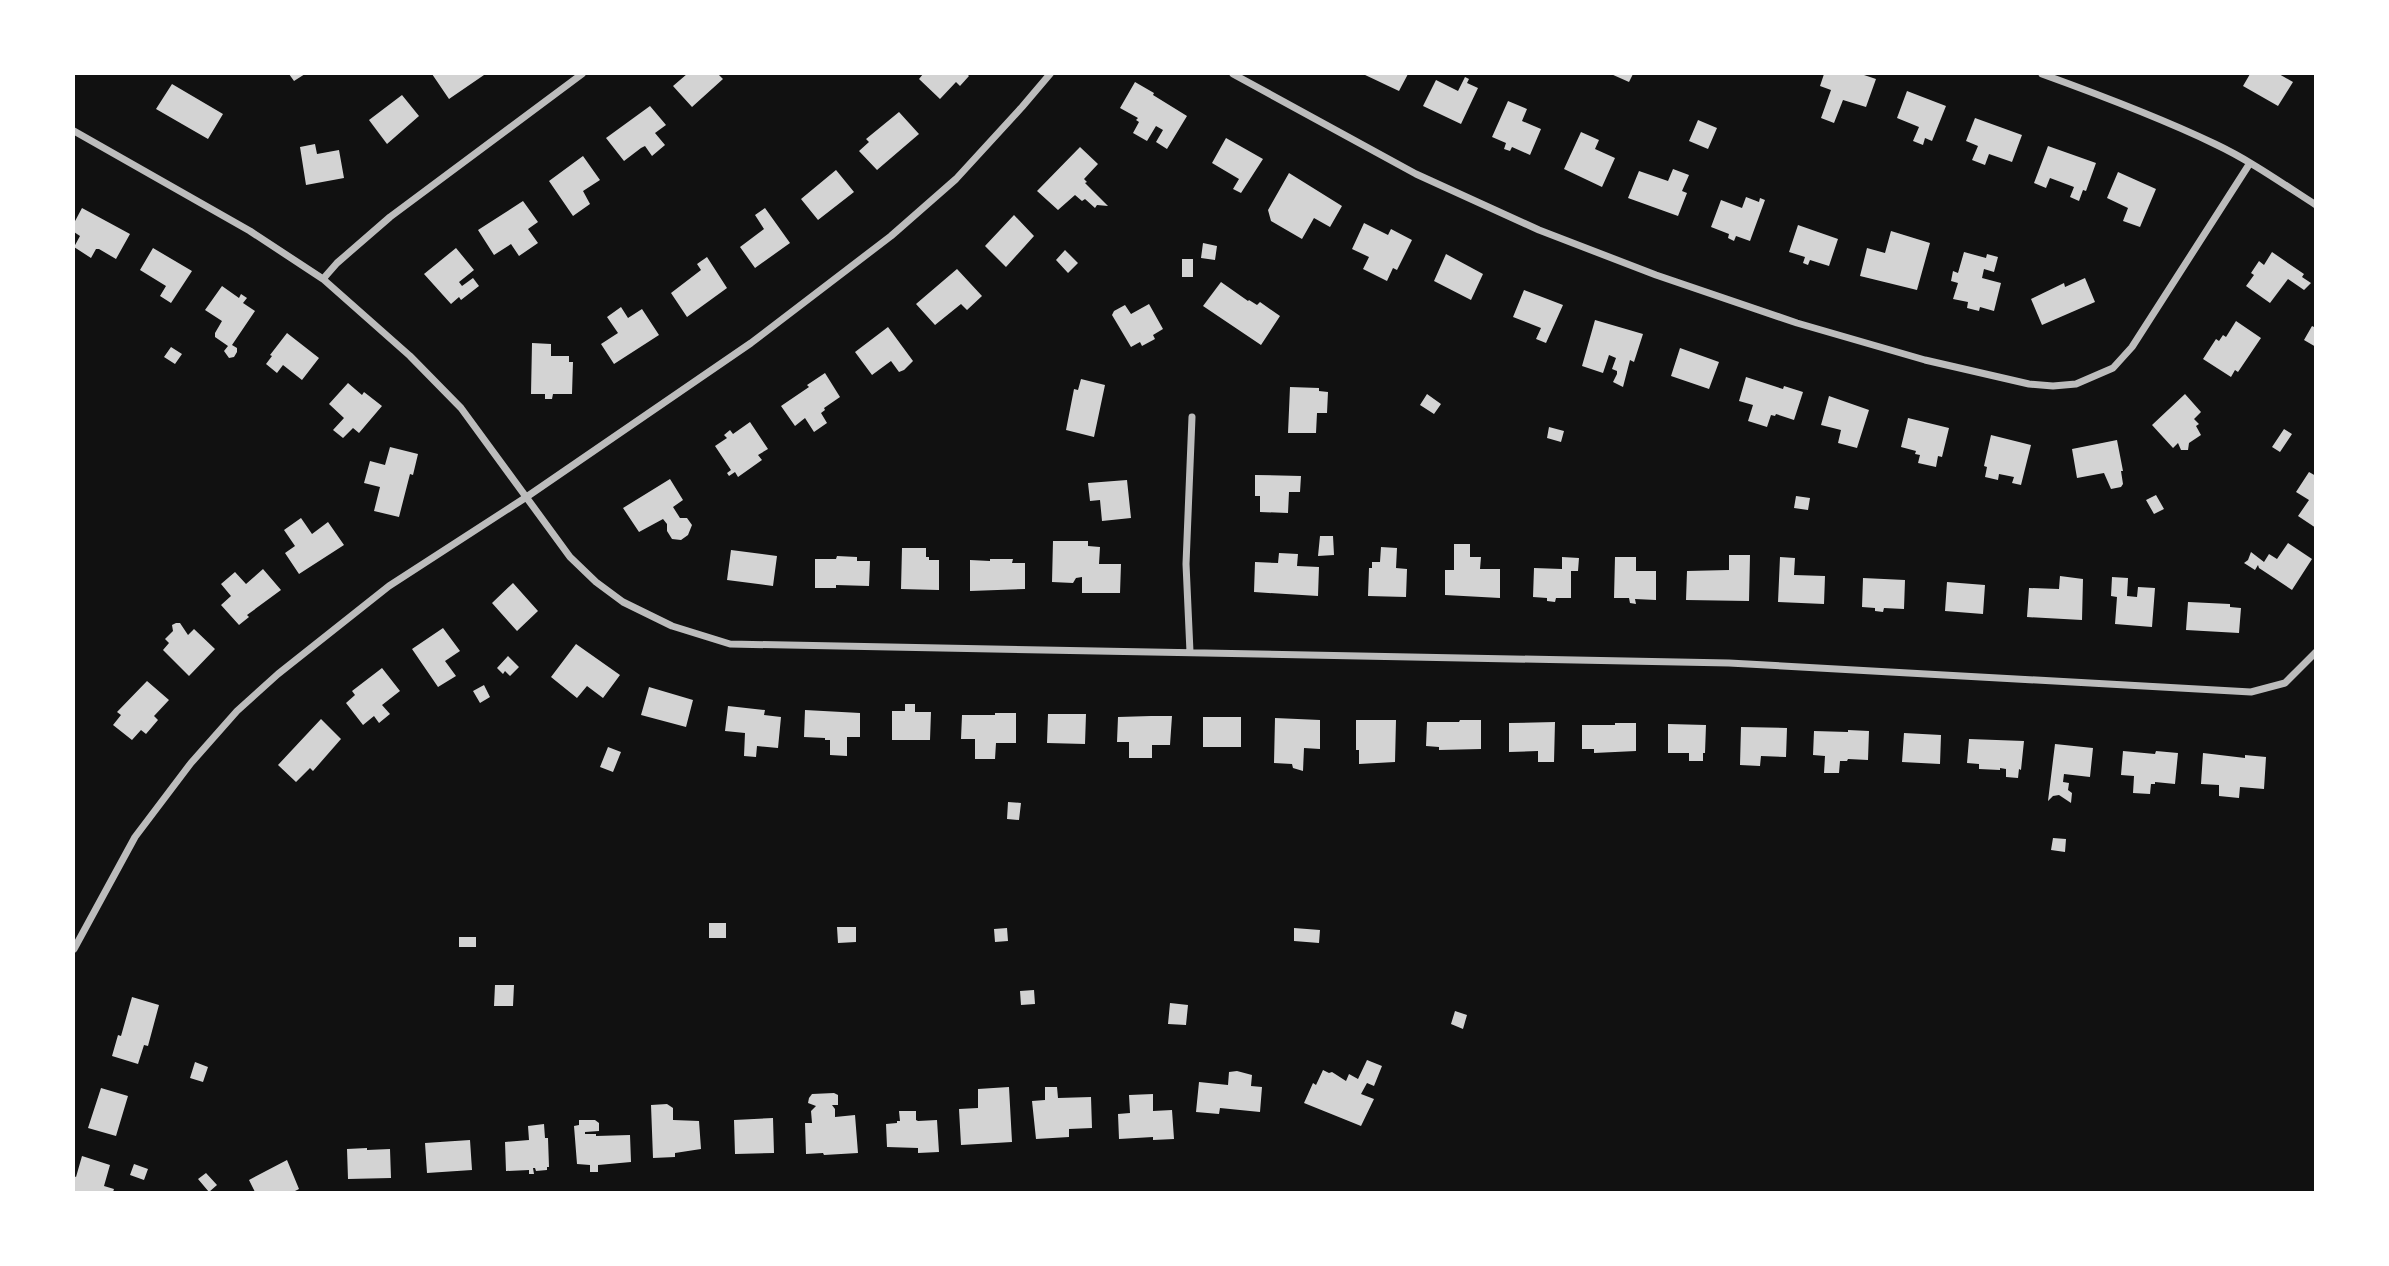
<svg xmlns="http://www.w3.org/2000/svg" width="2389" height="1266" font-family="Montserrat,sans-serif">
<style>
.building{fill:#d3d3d3}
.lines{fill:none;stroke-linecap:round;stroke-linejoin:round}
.minor{stroke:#bcbcbc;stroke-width:7}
</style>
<rect width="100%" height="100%" fill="#111"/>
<path class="building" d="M289,74H305L294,81Z
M432,74H483L484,75L449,99Z
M687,74H718L723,79L692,107L673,86Z
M923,74H967L969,76L960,86L956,82L940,99L919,79Z
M1363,74H1408L1399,91Z
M1611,74H1633L1629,82Z
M1824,74H1861L1876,79L1866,107L1843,100L1834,123L1821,118L1831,90L1820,86Z
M2250,74H2279L2293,82L2278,106L2243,86Z
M1465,77L1469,79L1467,83L1478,88L1461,124L1423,106L1436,80L1458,91Z
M1135,82L1154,93L1153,95L1187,116L1167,149L1156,142L1163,130L1156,126L1147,141L1133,133L1139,122L1136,120L1138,118L1120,108Z
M172,84L223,114L208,139L156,109Z
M1907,91L1946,106L1932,141L1925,138L1923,145L1913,141L1919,127L1897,118Z
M402,95L419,116L387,144L369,120Z
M1508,101L1527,109L1522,121L1541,129L1530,155L1512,147L1510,151L1504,149L1506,143L1492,137Z
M650,106L666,125L655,133L665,145L652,156L645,146L641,148L624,161L606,138Z
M899,112L919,134L877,170L859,151L869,142L866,139Z
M1975,118L2022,135L2012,162L1989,154L1985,165L1972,160L1978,146L1966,141Z
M1698,120L1717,128L1708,149L1689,141Z
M1581,132L1599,140L1595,149L1615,158L1602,187L1564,169Z
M1226,138L1263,159L1241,193L1233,189L1239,179L1212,163Z
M315,144L317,154L339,150L344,178L306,185L300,147Z
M2048,146L2096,163L2086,191L2083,190L2079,201L2070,197L2074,187L2050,178L2046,188L2034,183Z
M1080,147L1098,164L1084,179L1087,182L1085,183L1108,206L1097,205L1095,208L1085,199L1082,201L1075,195L1058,210L1037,191Z
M583,156L600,180L583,191L590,204L573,216L549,181Z
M1673,169L1689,175L1682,191L1687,193L1678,216L1628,198L1639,171L1668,181Z
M836,170L854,192L818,220L801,199Z
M2118,172L2156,189L2140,227L2123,221L2128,208L2107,198Z
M1289,173L1342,206L1330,227L1314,218L1302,239L1271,221L1268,210Z
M1746,197L1759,202L1760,198L1765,200L1750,241L1736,236L1734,241L1728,238L1729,234L1711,227L1721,200L1742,208Z
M523,201L538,222L528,229L538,243L519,256L511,244L494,255L478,230Z
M82,208L130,234L116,259L99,249H96L91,258L74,247L80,236L74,232V223Z
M765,208L790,243L755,268L740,247L764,229L755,215Z
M1014,215L1034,236L1006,267L985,246Z
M1364,223L1388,235L1391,229L1412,240L1397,270L1393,268L1387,281L1363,269L1369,257L1352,249Z
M1798,225L1838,239L1829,266L1810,260L1808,265L1803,263L1805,257L1789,252Z
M1891,231L1930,243L1917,290L1860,276L1867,248L1885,253Z
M1203,243L1217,246L1215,260L1201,258Z
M153,248L192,271L171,303L160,296L166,286L140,270Z
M456,248L474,270L459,282L462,286L473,278L479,286L461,300L459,297L451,304L424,274Z
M1065,250L1078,263L1068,273L1056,260Z
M1964,252L1986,258L1987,254L1998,257L1994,272L1984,269L1982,278L2001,283L1994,311L1980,307L1979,311L1967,308L1968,302L1953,299L1958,283L1951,281L1953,271L1958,273Z
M2272,252L2304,274L2302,277L2311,283L2304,290L2288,279L2270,303L2246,286L2254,275L2251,273L2259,261L2264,265Z
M1446,254L1483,274L1471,300L1434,281Z
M707,257L727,288L687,317L671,293L701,270L697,264Z
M1182,259H1193V277H1182Z
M957,269L982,296L967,310L961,304L935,325L916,304Z
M2085,278L2095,302L2042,325L2031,299L2064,283L2065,287Z
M1221,282L1248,301L1249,300L1257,305L1260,302L1280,316L1261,345L1203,306Z
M222,286L239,298L241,294L247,298L243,303L255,311L232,345L237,348V352L234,357L229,358L224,351L228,346L215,337V333L222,321L205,310Z
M1524,290L1563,305L1546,343L1536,339L1541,328L1513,317Z
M1149,304L1163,329L1153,335L1155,339L1142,346L1140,342L1131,347L1112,315L1114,311L1125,305L1131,314Z
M621,307L628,318L642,309L659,335L614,364L601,344L618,333L607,317Z
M1595,320L1643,334L1634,362L1630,360L1623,387L1613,382L1617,374V371L1612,369L1616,358L1609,355L1603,373L1582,366Z
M2236,321L2261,338L2238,372L2235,370L2231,377L2203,359L2216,339L2219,341L2223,335L2226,337Z
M2312,326L2316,328V347L2304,340Z
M888,327L913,361L904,370L899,372L891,361L872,375L855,352Z
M287,333L319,358L302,380L283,365L277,373L266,364L272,356L270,355Z
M532,343L551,344V356H569V362H573L572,394H553L552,399H545V394H531Z
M171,347L182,354L175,364L164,357Z
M1680,348L1719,362L1709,389L1671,376Z
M825,373L840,397L824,408L825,410L821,413L827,423L814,432L805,418L795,426L781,406L809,387L807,385Z
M1746,377L1783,389L1784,386L1803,392L1794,420L1776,414L1775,416L1771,415L1767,427L1748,421L1753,405L1739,401Z
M1081,379L1105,385L1094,437L1066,430L1074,389L1078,390Z
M348,383L362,395L364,392L382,406L359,433L353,428L343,438L333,430L344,418L329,404Z
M1290,387L1319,388V391L1328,392L1327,413H1317L1316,433H1288Z
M1427,394L1441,404L1434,414L1420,405Z
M2185,394L2201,412L2194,419L2199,424L2196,426L2201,435L2189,443L2188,450H2181L2178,443L2173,448L2152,425Z
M1829,396L1869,410L1857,448L1838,443L1841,430L1821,425Z
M1908,418L1949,428L1942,457L1938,456L1936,467L1918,463L1920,455L1915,454L1916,451L1901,447Z
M750,422L768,449L758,455L762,460L738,477L735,472L729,476L727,473L731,470L715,446L727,438L724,435L730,430L733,434Z
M1549,427L1564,431L1561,442L1547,438Z
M2284,429L2292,434L2280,452L2272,447Z
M1991,435L2031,445L2021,485L2012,483L2014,477L1999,474L1998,480L1985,477L1987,467L1984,466Z
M2117,440L2123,471H2121L2123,484L2121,487L2111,489L2104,473L2077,478L2072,449Z
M390,447L418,454L413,475L410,474L399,517L374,511L380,487L364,483L370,461L385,465Z
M2309,472L2316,476V528L2298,516L2309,500L2296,492Z
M1255,475L1301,476L1300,492H1289L1288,513L1260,512V496H1255Z
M670,479L683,500L673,507L680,518H687L692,525L688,535L681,540L672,539L667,531V524L663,519L639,532L623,508Z
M1127,480L1131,518L1102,521L1100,500L1090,501L1088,483Z
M2156,495L2164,509L2154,514L2146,500Z
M1796,496L1810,498L1808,510L1794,508Z
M301,518L312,534L328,522L344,545L299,574L285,553L295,546L284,530Z
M1320,536H1333L1334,555L1318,556Z
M1053,541H1088V546L1100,547L1099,564H1121L1120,593H1082V577L1076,578L1073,583L1052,582Z
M2288,543L2312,559L2292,590L2259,568L2258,565L2255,570L2244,563L2248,560L2251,552L2264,562L2269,554L2277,559Z
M1454,544H1470V557H1481L1480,569H1500V598L1445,595V570H1454Z
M1381,547L1397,548L1396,568L1407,569L1406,597L1368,596L1369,568H1372V562H1380Z
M902,548H926V557H929V560H939V590L901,589Z
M731,550L777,556L773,586L727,580Z
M1279,553L1298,554L1297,566L1319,567L1318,596L1254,592L1255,562L1278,563Z
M1729,555H1750L1749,601L1686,600L1687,571L1729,570Z
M837,556L857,557V561H870L869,586L836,585V588H815V559H836Z
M1562,557L1579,558L1578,571H1571V598H1556L1555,602L1547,601V598L1533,597L1534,568L1562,569Z
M1615,557H1636V571H1656V600L1635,599L1636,604L1630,603L1629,598H1614Z
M1780,557L1795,558L1794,575L1825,576L1824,604L1778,602Z
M990,559H1013L1012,563H1025V589L970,591V560L990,561Z
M263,569L281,590L247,615L249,617L239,625L221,605L231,596L221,584L235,572L246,584Z
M2060,576L2083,579L2082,620L2027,617L2029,588L2059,589Z
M2112,577L2128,578L2127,596L2137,597L2138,587L2155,588L2152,627L2115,624L2117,597L2111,596Z
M1863,578L1905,580L1904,609L1884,608L1883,612L1875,611V608L1862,607Z
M1947,582L1985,585L1983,614L1945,611Z
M513,583L538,611L517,631L492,603Z
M2188,602L2230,604V607L2241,608L2239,633L2186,630Z
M176,623H180L188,635L194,629L215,649L189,676L163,650L169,643L165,639L173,631L172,625Z
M443,628L460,651L445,661L456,676L438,687L412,649Z
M576,644L620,675L603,698L587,686L577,698L551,677Z
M508,656L519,667L510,676L505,671L503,674L497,668Z
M382,668L400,691L382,705L390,714L379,723L374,716L363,725L346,703L355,695L352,691Z
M147,681L169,700L154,716L158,720L146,734L141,730L132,740L113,725L121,715L117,712Z
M484,685L490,697L480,703L473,691Z
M649,687L693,700L686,727L641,715Z
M905,704H915V712H931L930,740H892V711H905Z
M728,706L765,710L764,715L781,717L778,748L757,746L756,757L744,756L745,733L725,731Z
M805,710L860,713V737H847V756L830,755V740H825V738L804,737Z
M995,713H1016V743H996L995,759H975V739H961L962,715H995Z
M1048,714H1086L1085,744L1047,743Z
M1151,716H1172L1170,745H1152V758H1129V742H1117L1118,717Z
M1203,717H1241V747H1203Z
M1275,718L1320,720V749L1304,748L1303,771L1293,768L1292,764L1274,763Z
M321,719L341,739L313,771L310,768L296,782L278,765Z
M1356,720H1396L1395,762L1359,764V750H1356Z
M1460,720H1481V749L1439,750V747L1426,746L1427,722H1459Z
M1555,722L1554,762H1538V751L1509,752V723Z
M1615,723H1636V751L1594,753V749H1582V725H1615Z
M1668,724L1706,725L1705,753H1703V761H1689V753H1668Z
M1741,727L1787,728L1786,757L1761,756L1760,766L1740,765Z
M1848,730L1869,731L1868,760L1848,759L1847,761H1840L1839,773H1824L1825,756L1813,755L1814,731L1848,732Z
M1904,733L1941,735L1940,764L1902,762Z
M1969,739L2024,741L2021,770L2019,769L2018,778L2006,777V769L2000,768V770L1979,769V764L1967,763Z
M2055,744L2093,748L2090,777L2064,774L2063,782L2069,783L2068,790L2072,793L2071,803L2059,795L2053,796L2048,801Z
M608,747L621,752L613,772L600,767Z
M2123,751L2155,754L2156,751L2178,753L2175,784L2155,782V784H2151L2150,794L2133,793L2134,776L2121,775Z
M2203,753L2245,758V755L2266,757L2264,789L2240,787L2239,798L2219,796V785L2201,784Z
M1008,802L1021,803L1019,820L1007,819Z
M2053,838L2066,839L2065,852L2051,850Z
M709,923H726V938H709Z
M837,927H856V942L838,943Z
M1007,928L1008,941L995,942L994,929Z
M1294,928L1320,930L1319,943L1294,941Z
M459,937H476V947H459Z
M495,985H514L513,1006H494Z
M1034,990L1035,1004L1021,1005L1020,991Z
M132,997L159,1005L148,1046L144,1045L138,1064L112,1056L118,1035L121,1036Z
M1170,1003L1188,1005L1186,1025L1168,1024Z
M1455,1011L1467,1015L1463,1029L1451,1024Z
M1367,1060L1382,1066L1374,1086L1367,1083L1361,1094L1374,1099L1361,1126L1304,1103L1313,1083L1316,1085L1323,1070L1329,1073L1332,1072L1346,1081L1349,1074L1358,1079Z
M195,1062L208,1067L203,1082L190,1078Z
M1237,1071L1252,1075L1251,1086L1262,1087L1260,1112L1220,1108L1219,1114L1196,1112L1199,1082L1228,1085L1229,1072Z
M1009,1087L1012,1142L961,1145L959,1109L978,1108V1089Z
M1045,1087H1057L1058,1098L1091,1097L1092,1128L1069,1129V1137L1036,1139L1032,1101L1045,1100Z
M101,1088L128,1096L116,1136L88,1128Z
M834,1093L838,1095V1105H832L835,1109V1117L855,1115L858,1153L824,1155L823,1153L806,1154L805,1123H812L811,1111L816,1106L808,1103L809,1098L812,1094Z
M1153,1094V1111L1172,1110L1174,1139L1153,1140V1137L1119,1139L1118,1114L1130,1113L1129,1095Z
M667,1104L673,1108V1120L699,1121L701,1149L675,1153V1157L653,1158L651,1105Z
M899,1111H916V1120L918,1121L937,1120L939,1152L918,1153V1148L887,1147L886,1124L897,1123V1121H900Z
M773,1118L774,1153L735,1154L734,1120Z
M579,1120H595L599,1123V1131L585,1132V1134H596V1136L630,1135L631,1162L598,1165V1172H590V1165L577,1164L574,1126L579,1125Z
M544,1124L545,1138H548L549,1167H547V1170L536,1171L535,1168H533L534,1174H529V1170L506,1171L505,1142L529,1140L528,1126Z
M470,1140L472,1170L427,1173L425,1143Z
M367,1148V1150L390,1149L391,1178L348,1179L347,1149Z
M82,1156L110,1165L104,1186L114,1189L113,1192H74V1176L76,1177Z
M287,1160L299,1189L293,1192H255L249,1180Z
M134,1164L148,1169L144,1180L130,1175Z
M206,1173L217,1185L209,1192L198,1179Z"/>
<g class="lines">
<path class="minor" d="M1233,74L1416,174L1539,230L1656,275L1797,323L1925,360L2029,384L2053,386L2076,384L2113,368L2132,347L2250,163
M2042,74C2100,95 2159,117 2215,144C2251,161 2283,184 2316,205
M74,131L250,231L323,279L410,356L461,408L570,557L596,582L623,602L672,626L730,644L1729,663L2251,692L2285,683L2316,652
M323,279L337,263L390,217L582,74
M1190,652L1186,564L1192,417
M74,949L135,837L191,763L237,711L278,674L389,586L525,498L751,343L891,236L956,179L1022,107L1050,74"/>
</g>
<rect width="2389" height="1266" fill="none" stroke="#ffffff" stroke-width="150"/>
</svg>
